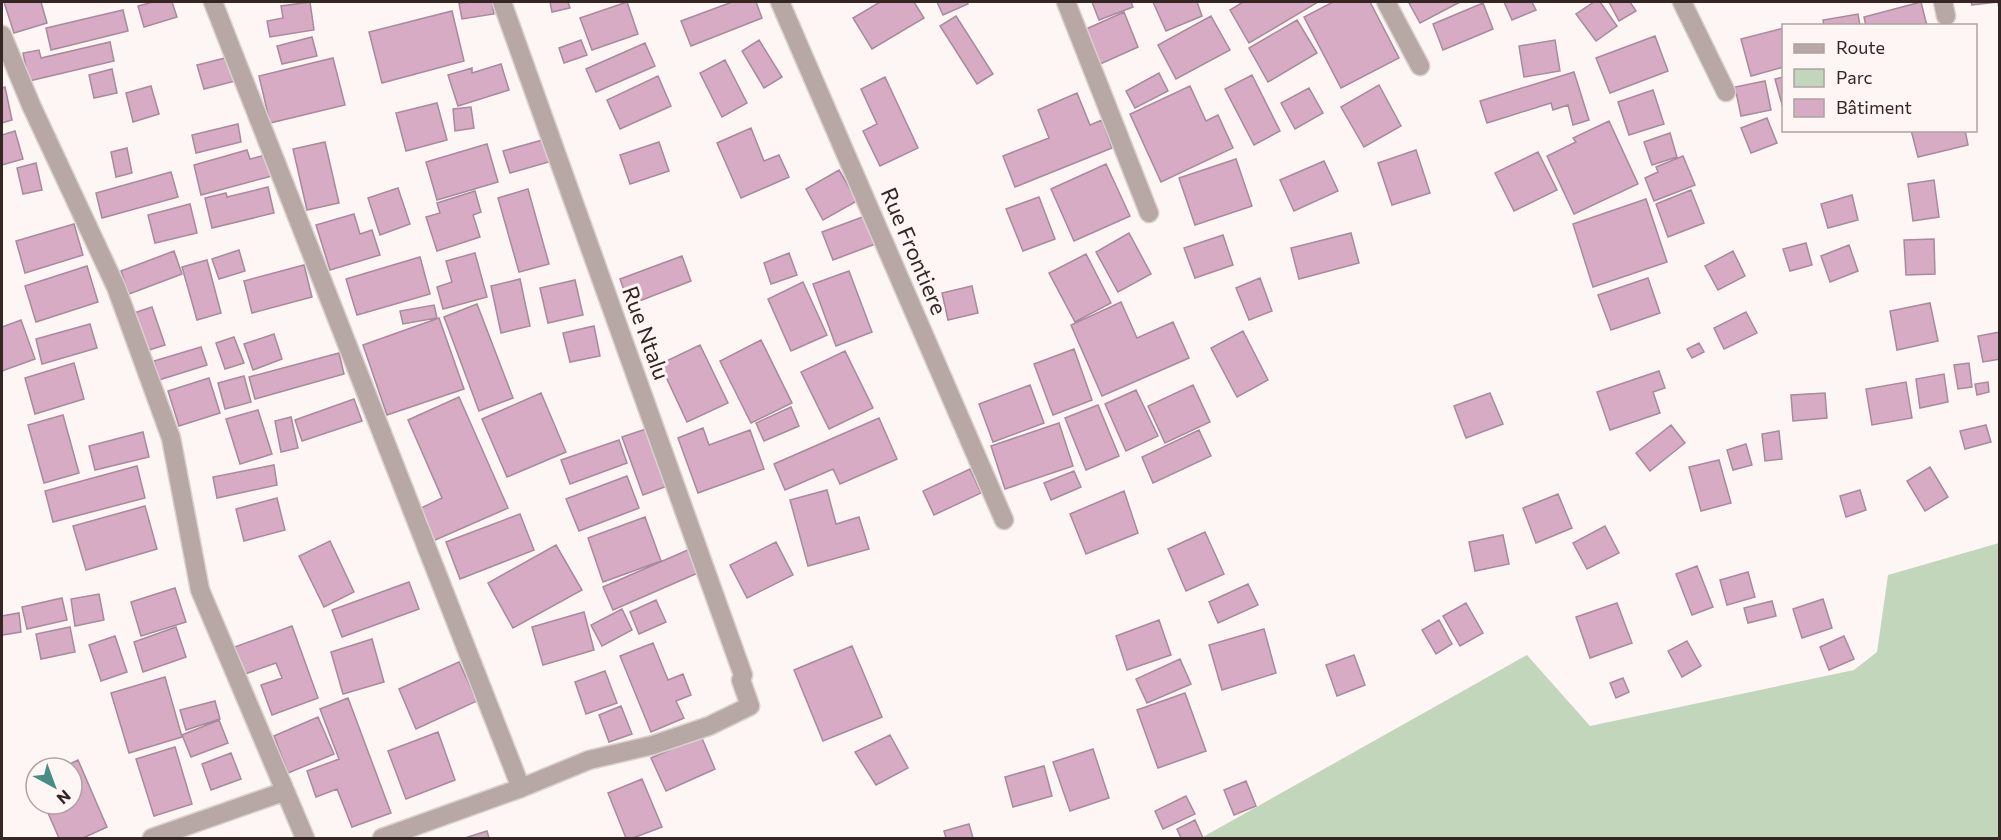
<svg xmlns="http://www.w3.org/2000/svg" width="2001" height="840" font-family="Commissioner,sans-serif">
<style>
.green{fill:#c2d6bc}
.building{fill:#d7abc4;stroke:#a88a9b;stroke-width:1.5}
.lines{fill:none;stroke-linecap:round;stroke-linejoin:round}
.minor-casing{stroke:#dad1ce;stroke-width:21}
.minor{stroke:#b8a8a5;stroke-width:18}
.labels{text-anchor:middle;stroke-width:6;stroke-linejoin:round;paint-order:stroke}
.street-label{font-size:22px;fill:#342622;stroke:#fef6f4}
</style>
<rect width="100%" height="100%" fill="#fef6f4"/>
<path class="green" d="M1999,543V838H1201L1527,655L1590,726L1854,670L1877,652L1888,575Z"/>
<path class="building" d="M4,2H41L47,23L14,33Z
M153,2H172L177,17L144,27L138,6Z
M310,2L314,30L270,37L267,21L283,18L281,6Z
M469,2H492L494,14L462,19L459,3Z
M550,2H568L570,8L552,12Z
M627,2L638,34L592,50L580,18Z
M732,2H756L762,18L691,46L681,21Z
M880,2H914L924,18L872,49L853,18Z
M937,2H967L968,4L943,15Z
M1092,2H1131L1133,7L1099,20Z
M1153,2H1197L1202,16L1166,31Z
M1243,2H1318L1249,43L1230,10Z
M1333,2H1370L1399,58L1341,88L1304,17Z
M1413,2H1460L1420,23L1409,3Z
M1504,2H1532L1536,10L1512,20Z
M1594,2H1600L1617,26L1596,41L1576,14Z
M1609,2H1630L1636,11L1619,21Z
M1921,2L1927,26H1866L1864,17Z
M1971,2H2000V17L1998,2L1972,5Z
M1483,3L1493,29L1443,50L1433,24Z
M123,10L128,31L51,50L46,28Z
M452,11L464,61L382,83L369,32Z
M1124,12L1138,47L1098,65L1084,30Z
M1858,14L1860,26H1824L1823,20Z
M956,16L993,74L977,84L940,26Z
M1211,16L1230,50L1176,79L1158,45Z
M1297,20L1317,53L1268,82L1249,48Z
M1784,28V67L1751,76L1741,39Z
M1655,36L1668,71L1610,93L1596,58Z
M312,37L317,56L282,64L277,46Z
M581,40L587,55L564,63L559,48Z
M759,40L782,77L764,88L742,51Z
M1555,40L1560,71L1524,77L1519,46Z
M110,42L114,61L29,81L23,53L39,50L41,58Z
M645,43L655,66L596,92L586,69Z
M229,57L235,81L204,89L197,65Z
M333,58L345,105L270,123L259,76Z
M725,60L747,103L722,117L700,73Z
M501,64L509,90L458,106L448,75L472,68V73Z
M112,69L117,93L94,98L89,75Z
M1574,72L1589,120L1573,125L1568,105L1553,110L1551,103L1487,123L1480,101Z
M1159,73L1168,91L1135,108L1126,91Z
M1252,75L1280,131L1254,145L1225,89Z
M658,76L671,106L620,129L607,100Z
M885,77L918,148L880,166L863,131L877,124L861,89Z
M1784,77V112L1775,79Z
M1765,81L1771,110L1741,116L1735,87Z
M1379,85L1401,126L1364,147L1341,107Z
M151,86L159,114L133,122L126,93Z
M1190,86L1206,121L1218,115L1233,148L1161,182L1130,114Z
M5,87L12,120L2,123V88Z
M1309,88L1323,113L1295,129L1281,103Z
M1653,90L1664,124L1629,135L1618,102Z
M1077,93L1090,125L1102,120L1112,148L1015,187L1003,156L1049,138L1038,110Z
M437,103L447,140L406,151L396,113Z
M471,107L474,128L455,131L453,109Z
M1767,118L1777,143L1751,153L1741,128Z
M1609,121L1638,184L1574,214L1547,156L1576,142L1573,138Z
M238,124L241,142L196,153L192,135Z
M751,128L764,161L779,155L789,177L741,198L717,143Z
M1911,130H1965L1968,145L1918,157Z
M15,131L23,159L2,165V135Z
M1670,133L1677,157L1652,165L1644,142Z
M546,139L552,161L510,173L503,151Z
M325,142L339,203L307,210L293,149Z
M659,142L669,171L630,184L620,155Z
M487,144L498,182L437,200L426,162Z
M127,148L132,173L116,177L111,152Z
M247,150L250,159L266,155L272,176L201,195L194,165Z
M1416,150L1430,193L1392,205L1378,163Z
M1538,152L1557,190L1514,211L1495,173Z
M1683,156L1695,185L1654,201L1645,178L1658,172L1656,167Z
M1236,159L1252,206L1195,225L1179,178Z
M1324,161L1338,191L1294,211L1280,180Z
M36,163L42,190L23,194L17,168Z
M1106,164L1130,216L1074,241L1051,189Z
M839,170L857,201L823,220L806,189Z
M171,172L178,197L102,218L96,193Z
M1934,180L1939,217L1913,221L1908,184Z
M268,187L274,213L212,228L205,198L226,193L227,197Z
M398,188L410,224L380,235L368,198Z
M528,189L549,264L519,272L498,198Z
M1691,190L1704,223L1668,237L1656,204Z
M475,191L481,212L473,215L480,237L437,251L426,217L440,213L437,203Z
M1852,195L1858,220L1828,228L1821,204Z
M1039,197L1055,239L1023,251L1006,209Z
M1646,199L1667,262L1593,287L1573,224Z
M190,204L197,233L155,243L148,215Z
M354,214L360,234L372,230L380,255L330,270L316,225Z
M868,215L878,243L833,260L822,232Z
M74,224L83,255L25,273L16,241Z
M1129,233L1151,274L1118,292L1096,252Z
M1351,233L1359,263L1299,279L1291,248Z
M1223,235L1233,265L1195,278L1184,248Z
M1934,239L1935,274L1906,275L1904,240Z
M1806,243L1812,265L1790,271L1783,249Z
M1849,245L1858,271L1830,282L1821,256Z
M239,250L245,271L219,279L212,259Z
M174,251L182,274L129,294L121,271Z
M1733,251L1745,276L1718,290L1705,266Z
M475,253L487,297L443,309L437,287L452,282L446,261Z
M789,253L797,275L771,284L764,263Z
M1086,254L1111,303L1075,322L1049,273Z
M682,256L691,281L629,305L620,279Z
M420,257L430,294L357,315L346,279Z
M207,260L221,313L197,320L182,267Z
M304,265L312,297L252,313L244,281Z
M87,266L98,302L36,322L25,286Z
M849,271L872,332L836,346L813,284Z
M1260,278L1272,311L1249,320L1236,288Z
M1648,278L1660,313L1611,330L1598,295Z
M520,279L530,326L501,333L491,286Z
M575,280L583,315L548,323L540,288Z
M803,282L827,335L791,351L768,299Z
M972,286L978,313L948,320L942,293Z
M1121,302L1137,338L1173,322L1189,358L1102,396L1071,325Z
M1930,303L1938,341L1897,350L1890,311Z
M477,304L513,398L479,411L444,317Z
M434,305L437,318L403,324L400,311Z
M152,307L165,345L146,351L134,313Z
M1746,312L1757,333L1724,349L1714,328Z
M439,318L464,389L387,415L363,345Z
M21,320L35,359L2,371V327Z
M90,324L97,348L42,364L36,339Z
M594,326L600,356L570,362L563,333Z
M1243,331L1268,380L1237,397L1211,348Z
M2000,332V359L1983,362L1978,336Z
M274,334L282,359L253,370L244,344Z
M234,337L244,363L225,369L216,343Z
M761,340L792,403L751,423L720,361Z
M1699,343L1704,352L1692,358L1687,349Z
M700,345L728,403L687,422L660,364Z
M201,347L207,365L159,380L154,361Z
M1074,349L1092,400L1053,415L1034,364Z
M845,351L873,408L829,429L801,372Z
M339,353L344,374L255,399L249,377Z
M74,363L84,399L35,414L25,378Z
M1969,363L1972,387L1958,389L1954,365Z
M1659,371L1665,388L1653,392L1660,413L1610,430L1597,392Z
M1944,374L1948,402L1920,408L1916,379Z
M244,376L251,402L225,409L218,383Z
M209,378L220,413L179,426L168,391Z
M1906,382L1912,418L1872,425L1866,389Z
M1988,382L1989,392L1977,395L1975,384Z
M1030,385L1044,423L993,442L979,404Z
M1193,385L1210,422L1165,443L1148,406Z
M1136,390L1158,436L1126,451L1105,404Z
M541,393L566,452L507,477L482,419Z
M1490,393L1503,424L1466,438L1454,406Z
M1825,393L1827,418L1793,421L1791,395Z
M459,397L508,508L433,541L419,509L442,498L408,420Z
M354,399L362,421L302,441L295,420Z
M1098,405L1119,456L1086,470L1065,418Z
M791,407L799,426L764,441L756,423Z
M258,410L272,454L240,464L226,419Z
M63,415L79,473L44,483L28,425Z
M291,417L298,448L281,452L275,421Z
M879,418L897,459L840,484L833,469L785,490L774,464Z
M1059,423L1073,466L1005,489L991,446Z
M1671,425L1685,443L1650,471L1636,453Z
M1986,425L1991,442L1965,449L1960,431Z
M649,428L670,485L643,495L622,437Z
M703,428L709,445L750,430L764,469L698,493L678,438Z
M1199,430L1211,456L1153,483L1142,457Z
M1779,431L1782,459L1765,461L1762,434Z
M143,432L149,457L95,470L89,446Z
M619,440L627,463L570,484L561,460Z
M1746,444L1752,465L1733,470L1727,450Z
M1719,460L1731,503L1701,511L1689,467Z
M274,465L277,485L217,498L213,477Z
M137,466L145,498L53,522L45,491Z
M1930,467L1948,497L1925,511L1907,481Z
M970,469L981,493L934,515L923,491Z
M1074,471L1081,487L1051,500L1044,483Z
M627,476L639,508L579,531L566,499Z
M827,490L836,524L859,517L869,549L808,566L790,500Z
M1860,490L1866,510L1846,517L1840,496Z
M1124,491L1138,533L1086,554L1070,514Z
M1558,494L1572,528L1536,543L1523,508Z
M277,498L285,530L244,541L236,509Z
M145,506L157,549L86,570L73,526Z
M520,514L534,550L460,579L446,542Z
M645,517L661,561L603,582L588,538Z
M1605,526L1619,553L1587,569L1573,543Z
M1205,532L1224,574L1186,591L1168,549Z
M1503,535L1509,564L1475,571L1469,542Z
M330,541L354,592L324,607L299,556Z
M776,542L793,575L747,598L730,565Z
M556,545L582,590L513,628L488,583Z
M690,549L700,572L613,610L603,587Z
M1697,566L1713,607L1692,615L1676,574Z
M1748,572L1755,597L1727,605L1720,580Z
M409,582L419,609L342,637L332,610Z
M1248,584L1258,605L1218,623L1209,602Z
M175,588L186,622L141,636L131,602Z
M99,594L104,620L75,626L71,599Z
M62,598L67,620L27,629L22,607Z
M1823,599L1832,628L1802,638L1793,609Z
M656,600L666,622L639,634L630,612Z
M1772,601L1776,616L1748,623L1744,608Z
M1466,603L1483,633L1460,646L1443,616Z
M1617,603L1632,643L1590,658L1576,617Z
M622,609L632,630L602,646L591,625Z
M584,612L594,650L543,665L532,627Z
M19,613L21,632L2,635V616Z
M1159,620L1171,655L1127,670L1116,636Z
M1439,620L1452,644L1436,654L1422,630Z
M292,626L318,698L272,715L261,685L282,678L276,663L245,674L235,647Z
M70,627L75,652L41,659L36,634Z
M176,627L186,657L143,672L134,642Z
M1264,629L1276,673L1222,690L1209,645Z
M115,636L127,672L101,681L89,645Z
M1844,636L1854,659L1829,670L1820,647Z
M372,639L384,682L343,694L331,652Z
M1687,641L1701,666L1682,677L1668,651Z
M653,643L668,680L683,674L691,695L676,701L684,718L651,732L620,656Z
M852,646L882,717L823,741L794,670Z
M1354,655L1365,685L1337,696L1326,665Z
M1180,659L1191,684L1147,703L1136,679Z
M459,662L477,701L416,729L399,689Z
M605,671L617,703L586,714L575,682Z
M165,677L182,737L129,753L111,693Z
M1623,678L1629,692L1616,698L1610,683Z
M1185,693L1206,751L1158,768L1137,710Z
M348,698L391,813L352,827L337,789L316,797L307,771L339,759L320,709Z
M215,701L220,719L186,730L180,710Z
M621,706L632,734L609,742L599,715Z
M318,717L334,754L288,773L274,736Z
M219,720L228,743L191,757L182,735Z
M438,732L455,780L406,799L388,751Z
M890,735L908,768L876,785L855,752Z
M701,736L715,769L666,791L651,758Z
M175,747L192,804L154,816L136,759Z
M1093,749L1109,798L1070,811L1053,762Z
M231,753L241,779L211,790L202,764Z
M78,760L107,827L83,838H59L44,804H72V768H61Z
M1044,766L1052,796L1013,807L1005,777Z
M642,779L662,827L633,838H626L608,793Z
M1246,781L1256,806L1234,815L1224,790Z
M1186,796L1195,814L1163,829L1155,811Z
M1195,820L1203,838H1181L1177,829Z
M969,824L973,838H946L944,831Z
M487,831L489,838H465Z"/>
<g class="lines">
<defs>
<path id="minor" d="M213,2L521,788
M780,2L1004,520
M1066,2L1149,213
M1386,2L1420,66
M1682,2L1726,92
M1943,2L1946,16
M2,35L31,105L116,287L171,438L200,590L305,838
M152,838L283,792
M382,838L521,788L589,760L653,745L709,726L750,706L741,680L743,675L502,2"/>
</defs>
<use href="#minor" class="minor-casing"/>
<use href="#minor" class="minor"/>
</g>
<g class="labels">
<g class="street-label">
<text transform="translate(914 251) rotate(67)" y="8">Rue Frontiere</text>
<text transform="translate(646 333) rotate(70)" y="8">Rue Ntalu</text>
</g>
</g>
<rect width="2001" height="840" fill="none" stroke="#342622" stroke-width="6"/>
<rect x="1782" y="24" width="195" height="108" fill="#fef6f4" stroke="#ada3a0" stroke-width="1.5"/>
<rect x="1794" y="44" width="30" height="9" fill="#b8a8a5" stroke="#ada3a0" stroke-width="1.5"/>
<text x="1836" y="54" font-size="18" fill="#342622">Route</text>
<rect x="1794" y="69" width="30" height="18" fill="#c2d6bc" stroke="#ada3a0" stroke-width="1.5"/>
<text x="1836" y="84" font-size="18" fill="#342622">Parc</text>
<rect x="1794" y="99" width="30" height="18" fill="#d7abc4" stroke="#ada3a0" stroke-width="1.5"/>
<text x="1836" y="114" font-size="18" fill="#342622">Bâtiment</text>
<g transform="translate(54 786) rotate(139)"><circle r="28" fill="#fef6f4" stroke="#ada3a0" stroke-width="1.5"/>
<path d="M0-4.5L10 22L0 15L-10 22Z" fill="#488d83"/>
<text y="-9" font-size="16" font-weight="bold" text-anchor="middle" fill="#342622">N</text>
</g>
</svg>
